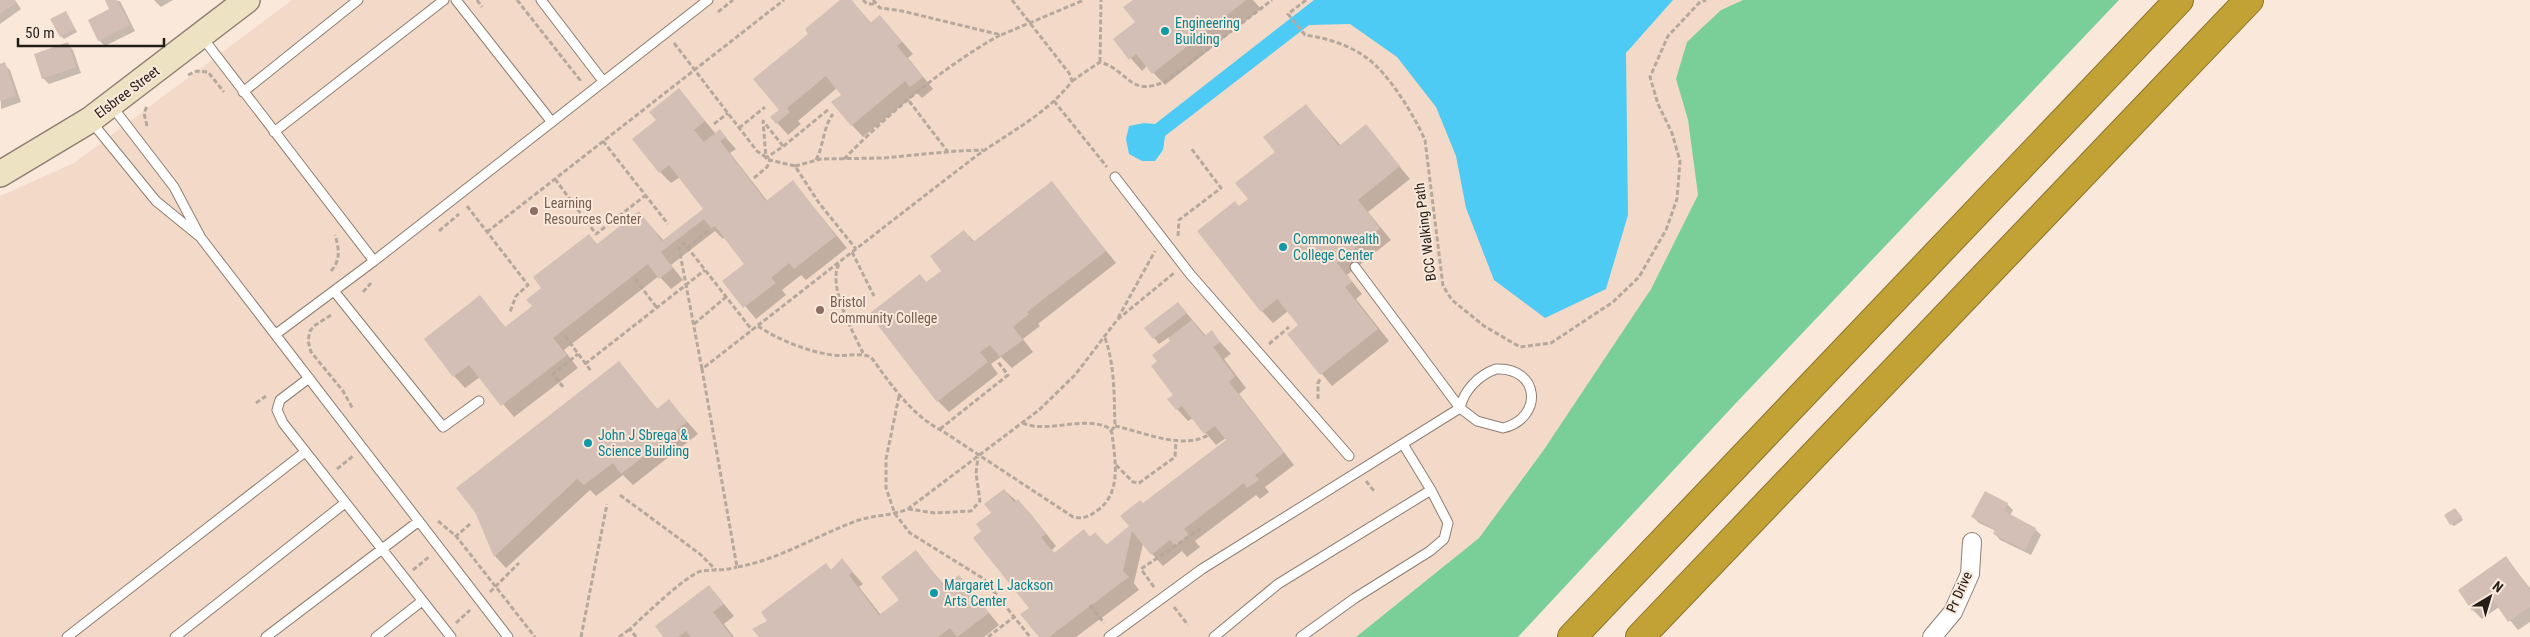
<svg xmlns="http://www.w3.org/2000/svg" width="2530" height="637" font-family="'Roboto Condensed',sans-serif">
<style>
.built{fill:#f3dac8}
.green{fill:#7acf99}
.water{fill:#4ecbf4}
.shadow{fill:#0003}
.building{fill:#d3bfb6}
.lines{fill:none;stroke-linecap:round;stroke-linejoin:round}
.lane-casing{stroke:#8f7e73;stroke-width:11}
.street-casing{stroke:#8f7e73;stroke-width:20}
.secondary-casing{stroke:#8f7e73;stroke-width:28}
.highway-casing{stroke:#8a732b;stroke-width:30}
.path{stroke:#b6a89d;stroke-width:3;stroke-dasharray:5 2.5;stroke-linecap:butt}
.lane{stroke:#fff;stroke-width:9}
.street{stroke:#fff;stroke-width:18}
.secondary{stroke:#ede3c2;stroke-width:25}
.highway{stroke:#c2a235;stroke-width:28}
.culture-dot{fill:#0f9aa8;stroke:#fae8db;stroke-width:2}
.education-dot{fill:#8d6e63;stroke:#fae8db;stroke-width:2}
.labels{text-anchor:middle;stroke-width:4;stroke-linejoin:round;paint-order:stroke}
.culture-label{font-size:14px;fill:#0d838f;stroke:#fae8db;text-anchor:start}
.street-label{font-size:14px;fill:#231d18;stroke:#fae8db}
.education-label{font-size:14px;fill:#785e54;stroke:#fae8db;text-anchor:start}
</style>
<rect width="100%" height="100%" fill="#fae8db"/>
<path class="built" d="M292,0H1743L1721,10L1676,79L1688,120L1698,195L1629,332L1479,538L1356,637H0V196L74,163Z"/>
<path class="green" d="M1743,0H2119L1736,403L1518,637H1356L1479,538L1545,448L1651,289L1698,195L1688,120L1676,79L1687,42L1721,10Z"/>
<path class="water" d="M1314,0H1673L1626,53L1628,215L1606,289L1545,318L1494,280L1466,208L1456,156L1436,107L1397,57L1350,24L1309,25L1165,136L1163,150L1155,161H1142L1129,154L1126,139L1129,126L1144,123L1155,124Z"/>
<path class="shadow" d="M0,0H15L21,9L0,24Z
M106,0L120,1L135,31L105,46L99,40L111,10Z
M154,0H173L161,7Z
M842,0H851L871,23L880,16L913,54L908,58L933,89L922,98L917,93L863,137L852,125L842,95L837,88L798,121L801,124L788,135L772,117L780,110L810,34Z
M1135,0H1253L1261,9L1165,85L1147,66L1142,71L1115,40L1137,22Z
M66,12L77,32L64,39L61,36Z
M67,44L73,50L81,73L49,84L43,78Z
M4,64L10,70L21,102L1,109L0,65Z
M679,90L716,134L720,131L736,149L730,153L768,202L793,182L847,248L806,280L801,275L782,290L786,295L756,319L724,281L746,264L725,237L723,239L715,231L671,265L683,280L671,289L659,276L564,350L578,368L514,417L480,377L465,388L454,376L480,297L506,328L533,307L543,288L588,235L598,245L639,213L664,241L705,209L680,177L671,183L660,172L658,120Z
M1306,105L1341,146L1366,126L1410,179L1368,212L1391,240L1347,275L1362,294L1356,299L1389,341L1332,386L1289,334L1300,326L1288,311L1273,323L1262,311L1239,207L1249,200Z
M1052,183L1116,263L1038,324L1040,326L1023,339L1033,352L1012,368L1001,357L991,364L998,374L949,412L938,401L920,276L927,283L943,271L964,231L975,242Z
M1178,303L1206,336L1211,332L1231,354L1224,359L1246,388L1239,394L1294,465L1265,487L1269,492L1260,499L1256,495L1195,541L1200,547L1187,557L1182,551L1163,566L1143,544L1134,583L1139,590L1076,637H1040L1030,608L983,531L1004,490L1029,512L1056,546L1052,550L1055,554L1095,534L1107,545L1131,527L1143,505L1227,440L1226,438L1216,445L1193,418L1188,421L1177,409L1175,395L1159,362L1172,341L1169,337L1159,344L1146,328Z
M619,363L658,410L669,401L698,434L633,485L623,475L596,496L590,490L506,568L495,556Z
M2007,504L2013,510L2010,516L2035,529L2041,535L2031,555L2000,540L1995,534L1996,531L1979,523L1973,517Z
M2458,512L2463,520L2454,526L2451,524Z
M916,552L946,587L959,576L999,625L984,637H760L769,621L826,564L832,571L842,560L863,584L859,587L881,615L901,600Z
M2506,558L2530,588V622L2518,630L2499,607L2482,619L2473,610Z
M709,586L734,616L724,624L734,637H665Z"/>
<path class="building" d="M0,0H14L16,3L0,14Z
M105,0H117L130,25L98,41L88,20L109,9Z
M840,0H852L870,23L880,15L902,42L897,46L923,77L910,87L905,81L851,126L831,102L841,95L826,76L787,108L790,112L776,124L770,117L779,110L753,79L808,34L805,29Z
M1133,0H1246L1152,74L1136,54L1129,60L1113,39L1135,22L1123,7Z
M66,11L75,29L60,37L50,19Z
M68,42L76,67L42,79L34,54Z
M5,62L16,96L0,101V64Z
M679,88L705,121L694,130L704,142L720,129L726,137L720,141L766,201L793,180L836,236L794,269L789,263L771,278L776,283L743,308L722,281L744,264L715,226L711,228L704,219L661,252L673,268L659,279L648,264L553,338L567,355L501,406L469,365L453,377L424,339L480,295L505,327L532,306L526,300L541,288L533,277L589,234L597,244L639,211L662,241L703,209L669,165L659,173L632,139L656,120L649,112Z
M1306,104L1339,146L1366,124L1400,166L1358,200L1380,228L1337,263L1352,282L1345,287L1378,329L1320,375L1287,334L1298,325L1277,299L1261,312L1197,231L1235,201L1239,206L1248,199L1235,183L1275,152L1263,137Z
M1052,181L1106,251L1027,312L1029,314L1013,327L1023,340L1000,357L990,345L980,352L988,362L937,402L869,314L920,274L926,282L941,271L930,256L964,230L973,242Z
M1178,302L1187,313L1153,339L1144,328Z
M1192,320L1204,336L1212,330L1220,342L1213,347L1235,376L1229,382L1284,453L1255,475L1259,480L1247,488L1244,483L1184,529L1189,535L1175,546L1170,540L1151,555L1132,531L1123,571L1129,577L1049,637H1039L1020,614L1029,608L973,538L981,531L976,524L991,513L984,504L1004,489L1014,502L1018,499L1046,534L1041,537L1054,553L1084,529L1090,537L1095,532L1106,545L1129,526L1120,516L1140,500L1143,503L1226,440L1215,426L1204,434L1182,406L1176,410L1167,399L1173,395L1151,366L1157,361L1152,355L1170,341L1168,338Z
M619,361L657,409L669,399L687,422L621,474L613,463L584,485L577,479L494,557L475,512L456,488Z
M1985,491L2008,503L2004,511L2036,528L2025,550L1993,534L1995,529L1971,517Z
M2455,508L2462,517L2450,525L2444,515Z
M916,550L944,586L959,575L989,613L957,637L950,628L938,637H759L752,629L767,621L761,612L826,563L831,570L842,558L853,572L849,575L879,615L899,600L881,577Z
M2506,556L2530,590V607L2508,622L2491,597L2472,611L2458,590Z
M709,585L724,604L713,612L732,637H691L686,631L678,637H663L655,626Z"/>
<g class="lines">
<defs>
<path id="lane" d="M456,0L551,121
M541,0L603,81
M202,37L374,261
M243,92L358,0
M111,105L174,187L201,238L508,637
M90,120L156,201L199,236
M274,132L444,0
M1115,177L1190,274L1349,456
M334,291L443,427L479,401
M276,334L374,261L708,0
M1496,369C1540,367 1544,418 1503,428L1477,421L1460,408C1464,390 1479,375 1496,369Z
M309,378L280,400L277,410L283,423L451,637
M67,637L305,452
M175,637L345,503
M266,637L419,521
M376,637L422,601
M1109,637L1202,569L1460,408L1355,267
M1214,637L1278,584L1431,490L1403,444
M1301,637L1355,598L1430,551L1444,539L1448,523L1431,490"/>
<path id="street" d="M1932,637L1953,612L1970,574L1972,542"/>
<path id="secondary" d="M0,174L90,120L247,0"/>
<path id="highway" d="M1572,637L2179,0
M1640,637L2249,0"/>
</defs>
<use href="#lane" class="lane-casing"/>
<use href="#street" class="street-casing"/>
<use href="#secondary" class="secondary-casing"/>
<use href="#highway" class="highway-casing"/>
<path class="path" d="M477,0L482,7
M517,0L580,80L579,83
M863,0L867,4H875
M873,0L880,8L902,11L1001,35L1084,0
M1012,0L1069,73L1072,81C1047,115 1004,135 971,160C881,229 792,299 702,369L737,567C778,560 816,536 856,521C873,515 891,516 908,509L1039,410L1075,375L1117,320L1174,273
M1306,0L1288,14L1305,35C1327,38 1349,45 1367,58C1389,74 1414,115 1425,140L1443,286L1452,300L1484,326L1520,347L1551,343L1613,302L1639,277L1666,230L1677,199L1680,161L1672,133L1658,104L1650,77L1668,36L1699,3L1706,0
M718,12L733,0
M674,43L757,151L770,160L795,166L819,203L856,249
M1100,62L1101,0
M188,75L197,71L208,72L224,92
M1072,81L1100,62C1130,71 1129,98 1166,81L1272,0
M909,101L948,152
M1054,101L1107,167
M714,124L728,113
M147,126L144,113L147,106
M739,128L765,107
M603,141L668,224
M783,146L763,121L766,158L785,145L829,109
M844,159C890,112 943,67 1000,35
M816,160C824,145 823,127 833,114
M795,166L821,159L883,158L956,151L983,150
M754,178L767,167L770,160
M555,179L596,234L646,195
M467,206L528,285L516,296L510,312
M439,231L459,214
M487,232L784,0
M1178,236L1179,220L1221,188L1191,148
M687,248L709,230
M852,252L874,296
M839,264C827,285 853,332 863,353
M331,271C341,260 339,248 335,235
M635,279L657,308
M363,292L371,283
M331,315L314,326L310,331L308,341L311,352L343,391L353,409
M1118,318L1155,251
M694,324L726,297
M758,326C778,340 809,352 833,355C847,357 858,352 871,357C893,387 911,415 944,432L1073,517C1084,519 1089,517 1098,510C1122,492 1115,460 1112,433L1109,428C1083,415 1049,434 1022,423
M565,336L591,371
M1105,338C1115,366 1114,396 1115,426L1111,431
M1269,344L1289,327
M585,364L705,270
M702,369L679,248L684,243L752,330
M563,387L553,374L578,354
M899,396L886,459V488L895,514L910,533L984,579L1030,637
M1318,399V383L1321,378
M256,403L266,396
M1115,426C1144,432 1186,452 1211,433
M940,429L1008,375L998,362
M1116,465L1133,482L1139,483L1175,457L1176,441
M337,469L353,456
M1366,481L1374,491
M620,495L700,554L716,570
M908,509L935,513L971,511L980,501L976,473L978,457
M438,521L456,536L535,637
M455,537L470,524
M413,570L430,556
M1154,587L1141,569L1200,529
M490,592L519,563
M1090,605L1104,623
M1174,607L1188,625
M456,623L470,610
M581,637L607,504
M619,637L630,629
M636,637L630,629C643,617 688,573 702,571C714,569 725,571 737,567
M988,637L1014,617"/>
<use href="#lane" class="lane"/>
<use href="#street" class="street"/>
<use href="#secondary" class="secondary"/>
<use href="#highway" class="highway"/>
</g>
<g class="culture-dot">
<circle cx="1165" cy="31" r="5"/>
<circle cx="1283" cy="247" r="5"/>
<circle cx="588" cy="443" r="5"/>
<circle cx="934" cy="593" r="5"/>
</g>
<g class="education-dot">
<circle cx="534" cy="211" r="5"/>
<circle cx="820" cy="310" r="5"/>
</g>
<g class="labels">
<g class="culture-label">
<text x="1175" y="28">Engineering<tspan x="1175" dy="16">Building</tspan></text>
<text x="1293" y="244">Commonwealth<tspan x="1293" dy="16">College Center</tspan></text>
<text x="598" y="440">John J Sbrega &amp;<tspan x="598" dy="16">Science Building</tspan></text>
<text x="944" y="590">Margaret L Jackson<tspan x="944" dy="16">Arts Center</tspan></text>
</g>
<g class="street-label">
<text transform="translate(127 92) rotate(-37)" y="5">Elsbree Street</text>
<text transform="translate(1425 232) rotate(-97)" y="5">BCC Walking Path</text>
<text transform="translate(1959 592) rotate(-66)" y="5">Pr Drive</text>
</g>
<g class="education-label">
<text x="544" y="208">Learning<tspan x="544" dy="16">Resources Center</tspan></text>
<text x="830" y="307">Bristol<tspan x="830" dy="16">Community College</tspan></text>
</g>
</g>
<g transform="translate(2490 597) rotate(38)" stroke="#fae8db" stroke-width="4" paint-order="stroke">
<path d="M0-4L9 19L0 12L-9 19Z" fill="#231d18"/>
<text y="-8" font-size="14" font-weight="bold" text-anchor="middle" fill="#231d18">N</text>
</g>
<path d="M18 38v8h146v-8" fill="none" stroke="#231d18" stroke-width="2.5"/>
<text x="25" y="38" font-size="15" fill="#231d18" stroke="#fae8db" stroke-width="4" paint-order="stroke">50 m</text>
</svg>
